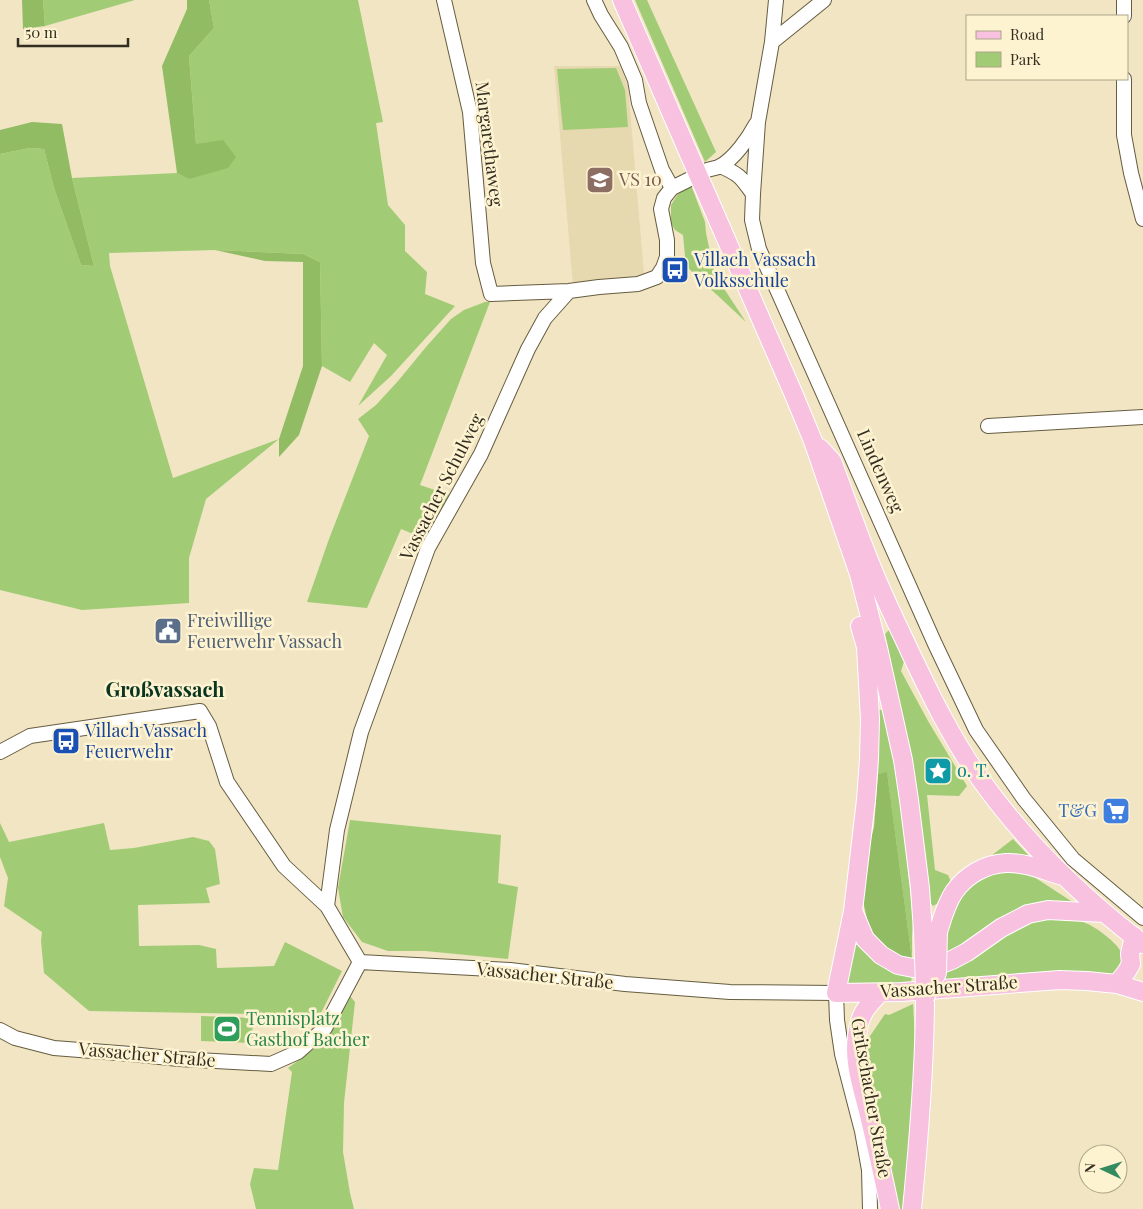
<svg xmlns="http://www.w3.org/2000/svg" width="1143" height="1209" font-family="'Playfair Display',serif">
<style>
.built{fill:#e6d8af}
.green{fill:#a1cc75}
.forest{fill:#91bc63}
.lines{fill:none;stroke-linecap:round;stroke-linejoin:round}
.minor-casing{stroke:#665c3f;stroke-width:16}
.major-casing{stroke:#fff;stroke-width:20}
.minor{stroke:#fff;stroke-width:14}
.major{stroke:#f8c1df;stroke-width:18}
.major-bridge-casing{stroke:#fff;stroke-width:20;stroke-linecap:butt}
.major-bridge{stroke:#f8c1df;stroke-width:18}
.labels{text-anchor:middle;stroke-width:5;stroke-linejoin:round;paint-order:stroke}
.street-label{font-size:18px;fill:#322d20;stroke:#fef3d1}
.education-label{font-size:18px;fill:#785e54;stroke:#fef3d1;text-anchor:start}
.transit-label{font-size:18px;fill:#164399;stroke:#fef3d1;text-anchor:start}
.service-label{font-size:18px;fill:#4e5e75;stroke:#fef3d1;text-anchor:start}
.culture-label{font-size:18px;fill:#0d838f;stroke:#fef3d1;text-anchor:start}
.shop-label{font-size:18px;fill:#366cbe;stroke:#fef3d1;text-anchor:end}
.leisure-label{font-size:18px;fill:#27864d;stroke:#fef3d1;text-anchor:start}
.quarter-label{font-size:20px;font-weight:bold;fill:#0a3521;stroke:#fef3d1}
</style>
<rect width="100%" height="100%" fill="#f1e5c4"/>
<path class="built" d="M554,66H620L628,86L644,274L626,278L573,285Z"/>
<path class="green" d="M43,0H135L45,26Z
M209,0H358L383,122L376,123L388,205L405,225V251L427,272L425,294L455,306L391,376L358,406L387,355L374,343L350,382L322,366L320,262L303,254L215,250L109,253L110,266L173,478L279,439L206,499L189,558V603L82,610L0,590V154L30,148L44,149L54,188L81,265L94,266L72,178L177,173L190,179L196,144L189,56L214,28Z
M635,0H647L716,152L705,162Z
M616,68L625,90L628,127L563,130L557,69Z
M691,185L705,222L706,233L715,275L746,322L686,266L683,235L675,230L671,223V205L678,194Z
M485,302H490L420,485L453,496L426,539L401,529L367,608L307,602L329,539L369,436L358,419L376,405L398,381L426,347L451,319L464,310Z
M889,630L894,633L905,658L901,671L928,721L967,786L959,796L927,795L935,870L948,875L951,882L940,902L933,906L929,901L919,805L905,728L885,634Z
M878,710H884L901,800L913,921L912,935V959L887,773L878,774L879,739Z
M350,820L501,835L498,883L518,887L508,959L425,951H388L362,942L343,917L338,888Z
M0,823L9,842L104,823L110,850L134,848L193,837L209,841L215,849L220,884L206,888L210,903L138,905L139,946L199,945L216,949L217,968L274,966L285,942L342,971L320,1015L89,1011L44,973L41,941L42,932L4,906L8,878L0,857Z
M1013,839L1031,858L987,859Z
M1012,869L1025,871L1074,903L947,956L946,928L962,892L974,881L994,872Z
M1045,917C1060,917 1074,918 1088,924C1092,926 1097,929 1101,932C1116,943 1138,963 1112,975L945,982V970L1026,923Z
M855,937L912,975L911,983L848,985L847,981Z
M350,996L355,1002L344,1103L343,1152L350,1193L354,1209H256L250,1184L254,1168L278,1170L292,1072L288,1068L322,1043L335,1025Z
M913,1004C918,1072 911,1141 904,1209H897L866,1073V1042L885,1014L889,1015Z
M201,1016L253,1018L252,1043L201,1041Z"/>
<path class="forest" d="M22,0H43L45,26L23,29Z
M187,0H209L214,28L189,56L196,144L223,140L236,157L228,168L189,179L177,173L162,66L187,9Z
M32,122L62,124L72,178L94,266L81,265L54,188L44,149L30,148L0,154V130Z
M215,250L303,254L320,262L322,366L299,435L279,457V439L303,366V262L265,261Z
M887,772L912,959L889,952L869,928L863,901L866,859L874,827L878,774Z"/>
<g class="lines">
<defs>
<path id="minor" d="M444,0L470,112L483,263L491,294L569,291L599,287L638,284L657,277L663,268L667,257V240L661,209L664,198L672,188L690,179
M594,0L601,15L621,47L635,80L639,103L662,170L672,188
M824,0L772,42L758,122L753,194L752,220L759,249L935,644L976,730L1024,799L1073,859L1143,918
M1124,0V16
M772,42L776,0
M1124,79V135L1131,173L1143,219
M720,166C739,174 741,177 753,194
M707,170C711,169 715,168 719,167C734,159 748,139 756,124
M988,426L1143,417
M0,752L30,736L200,711L209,726L227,782L284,866L327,906L360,962
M327,906L337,830L361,732L428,548L481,454L528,349L545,318L569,291
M0,1030L15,1038L54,1048L131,1054L179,1059L271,1064L298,1052L325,1028L360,962L510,970L625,984L730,992L836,993L837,1020L842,1054L862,1131L869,1170L870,1209"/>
<path id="major" d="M622,0L794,395L813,441L859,574L878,648L903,760L909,800L920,888L923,931
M820,448L832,461C847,501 861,543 878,582C888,606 900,630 911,654C932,698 953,741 981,780C1026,843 1082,897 1143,944
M860,626L866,647L870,719L869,759L866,800L853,911L865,939L881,955L898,965L913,968L939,965L952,960L967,952L1001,928L1028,914L1048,910L1104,913
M853,911L836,993L902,992L1060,980L1087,981L1117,984L1143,992
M938,932C942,919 946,904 954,892C966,875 985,864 1006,863C1025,862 1045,871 1063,876
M1117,984L1127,971L1131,964L1130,954L1134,936
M880,993C866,1007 859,1015 857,1036C853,1061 862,1087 868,1111C876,1144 883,1176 890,1209
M912,1209C919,1138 925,1067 925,997"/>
</defs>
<use href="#minor" class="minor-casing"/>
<use href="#major" class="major-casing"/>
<use href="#minor" class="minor"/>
<use href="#major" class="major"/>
<defs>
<path id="major-bridge" d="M923,931L925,986
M925,997L937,973L938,932"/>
</defs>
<use href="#major-bridge" class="major-bridge-casing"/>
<use href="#major-bridge" class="major-bridge"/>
</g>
<defs>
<symbol id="school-square" viewBox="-11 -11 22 22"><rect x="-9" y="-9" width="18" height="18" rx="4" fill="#8d6e63" stroke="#fef3d1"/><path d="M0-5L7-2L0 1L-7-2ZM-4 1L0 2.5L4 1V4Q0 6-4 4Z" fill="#fff"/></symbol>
<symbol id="bus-square" viewBox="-11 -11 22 22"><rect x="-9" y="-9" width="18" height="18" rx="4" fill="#1a4fb4" stroke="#fef3d1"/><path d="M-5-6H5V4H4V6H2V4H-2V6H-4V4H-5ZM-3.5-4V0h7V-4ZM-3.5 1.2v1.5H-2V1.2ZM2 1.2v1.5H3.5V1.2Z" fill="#fff"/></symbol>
<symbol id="civic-square" viewBox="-11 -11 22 22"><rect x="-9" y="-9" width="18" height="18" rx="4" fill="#5c6f8a" stroke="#fef3d1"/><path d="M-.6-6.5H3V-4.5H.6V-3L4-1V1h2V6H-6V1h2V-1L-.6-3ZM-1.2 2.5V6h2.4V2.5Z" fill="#fff"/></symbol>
<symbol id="sight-square" viewBox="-11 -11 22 22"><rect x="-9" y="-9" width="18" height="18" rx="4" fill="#0f9aa8" stroke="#fef3d1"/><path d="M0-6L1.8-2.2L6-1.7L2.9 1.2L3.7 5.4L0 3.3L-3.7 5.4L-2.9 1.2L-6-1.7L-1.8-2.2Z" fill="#fff"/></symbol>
<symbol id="supermarket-square" viewBox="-11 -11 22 22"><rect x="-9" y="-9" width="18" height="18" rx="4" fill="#3f7fe0" stroke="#fef3d1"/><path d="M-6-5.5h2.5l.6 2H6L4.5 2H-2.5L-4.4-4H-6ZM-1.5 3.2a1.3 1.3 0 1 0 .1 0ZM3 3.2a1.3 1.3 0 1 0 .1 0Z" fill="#fff"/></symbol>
<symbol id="stadium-square" viewBox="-11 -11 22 22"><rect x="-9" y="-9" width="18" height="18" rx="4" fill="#2e9e5b" stroke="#fef3d1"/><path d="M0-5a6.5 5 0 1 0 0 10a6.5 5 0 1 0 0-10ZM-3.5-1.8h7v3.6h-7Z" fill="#fff"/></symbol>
</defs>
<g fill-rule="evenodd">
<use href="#school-square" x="584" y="164" width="32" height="32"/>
<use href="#bus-square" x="659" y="254" width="32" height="32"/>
<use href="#civic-square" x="152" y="615" width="32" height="32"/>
<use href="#bus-square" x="50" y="725" width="32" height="32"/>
<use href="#sight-square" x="922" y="755" width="32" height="32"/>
<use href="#supermarket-square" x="1100" y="795" width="32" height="32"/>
<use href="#stadium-square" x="211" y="1013" width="32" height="32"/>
</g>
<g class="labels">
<g class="street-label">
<text transform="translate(489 144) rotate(83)" y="6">Margarethaweg</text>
<text transform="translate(880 471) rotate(66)" y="6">Lindenweg</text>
<text transform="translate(442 487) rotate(-63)" y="6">Vassacher Schulweg</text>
<text transform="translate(545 976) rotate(6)" y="6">Vassacher Straße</text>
<text transform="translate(949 987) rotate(-4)" y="6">Vassacher Straße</text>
<text transform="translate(147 1055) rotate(5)" y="6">Vassacher Straße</text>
<text transform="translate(871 1098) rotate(80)" y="6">Gritschacher Straße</text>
</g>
<g class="education-label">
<text x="619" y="186">VS 10</text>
</g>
<g class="transit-label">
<text x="694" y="266">Villach Vassach<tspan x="694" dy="21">Volksschule</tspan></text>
<text x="85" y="737">Villach Vassach<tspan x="85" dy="21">Feuerwehr</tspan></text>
</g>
<g class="service-label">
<text x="187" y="627">Freiwillige<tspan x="187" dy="21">Feuerwehr Vassach</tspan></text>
</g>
<g class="culture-label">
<text x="957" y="777">o. T.</text>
</g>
<g class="shop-label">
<text x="1097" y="817">T&amp;G</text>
</g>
<g class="leisure-label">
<text x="246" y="1025">Tennisplatz<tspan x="246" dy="21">Gasthof Bacher</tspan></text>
</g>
<g class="quarter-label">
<text x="165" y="697">Großvassach</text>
</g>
</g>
<rect x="966" y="15" width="162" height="65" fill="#fef3d1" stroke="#aca48a"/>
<rect x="976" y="31" width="25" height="8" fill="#f8c1df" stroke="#aca48a"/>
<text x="1010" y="40" font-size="15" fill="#322d20">Road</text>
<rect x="976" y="52" width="25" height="15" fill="#a1cc75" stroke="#aca48a"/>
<text x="1010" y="65" font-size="15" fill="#322d20">Park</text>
<g transform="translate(1103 1169) rotate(274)"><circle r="24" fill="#fef3d1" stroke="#aca48a"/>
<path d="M0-4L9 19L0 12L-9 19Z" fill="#348b5f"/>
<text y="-8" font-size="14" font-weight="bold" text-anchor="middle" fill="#322d20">N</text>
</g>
<path d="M18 38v8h110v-8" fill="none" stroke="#322d20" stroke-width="2.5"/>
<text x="25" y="38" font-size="15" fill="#322d20" stroke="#fef3d1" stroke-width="4" paint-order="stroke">50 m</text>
</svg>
